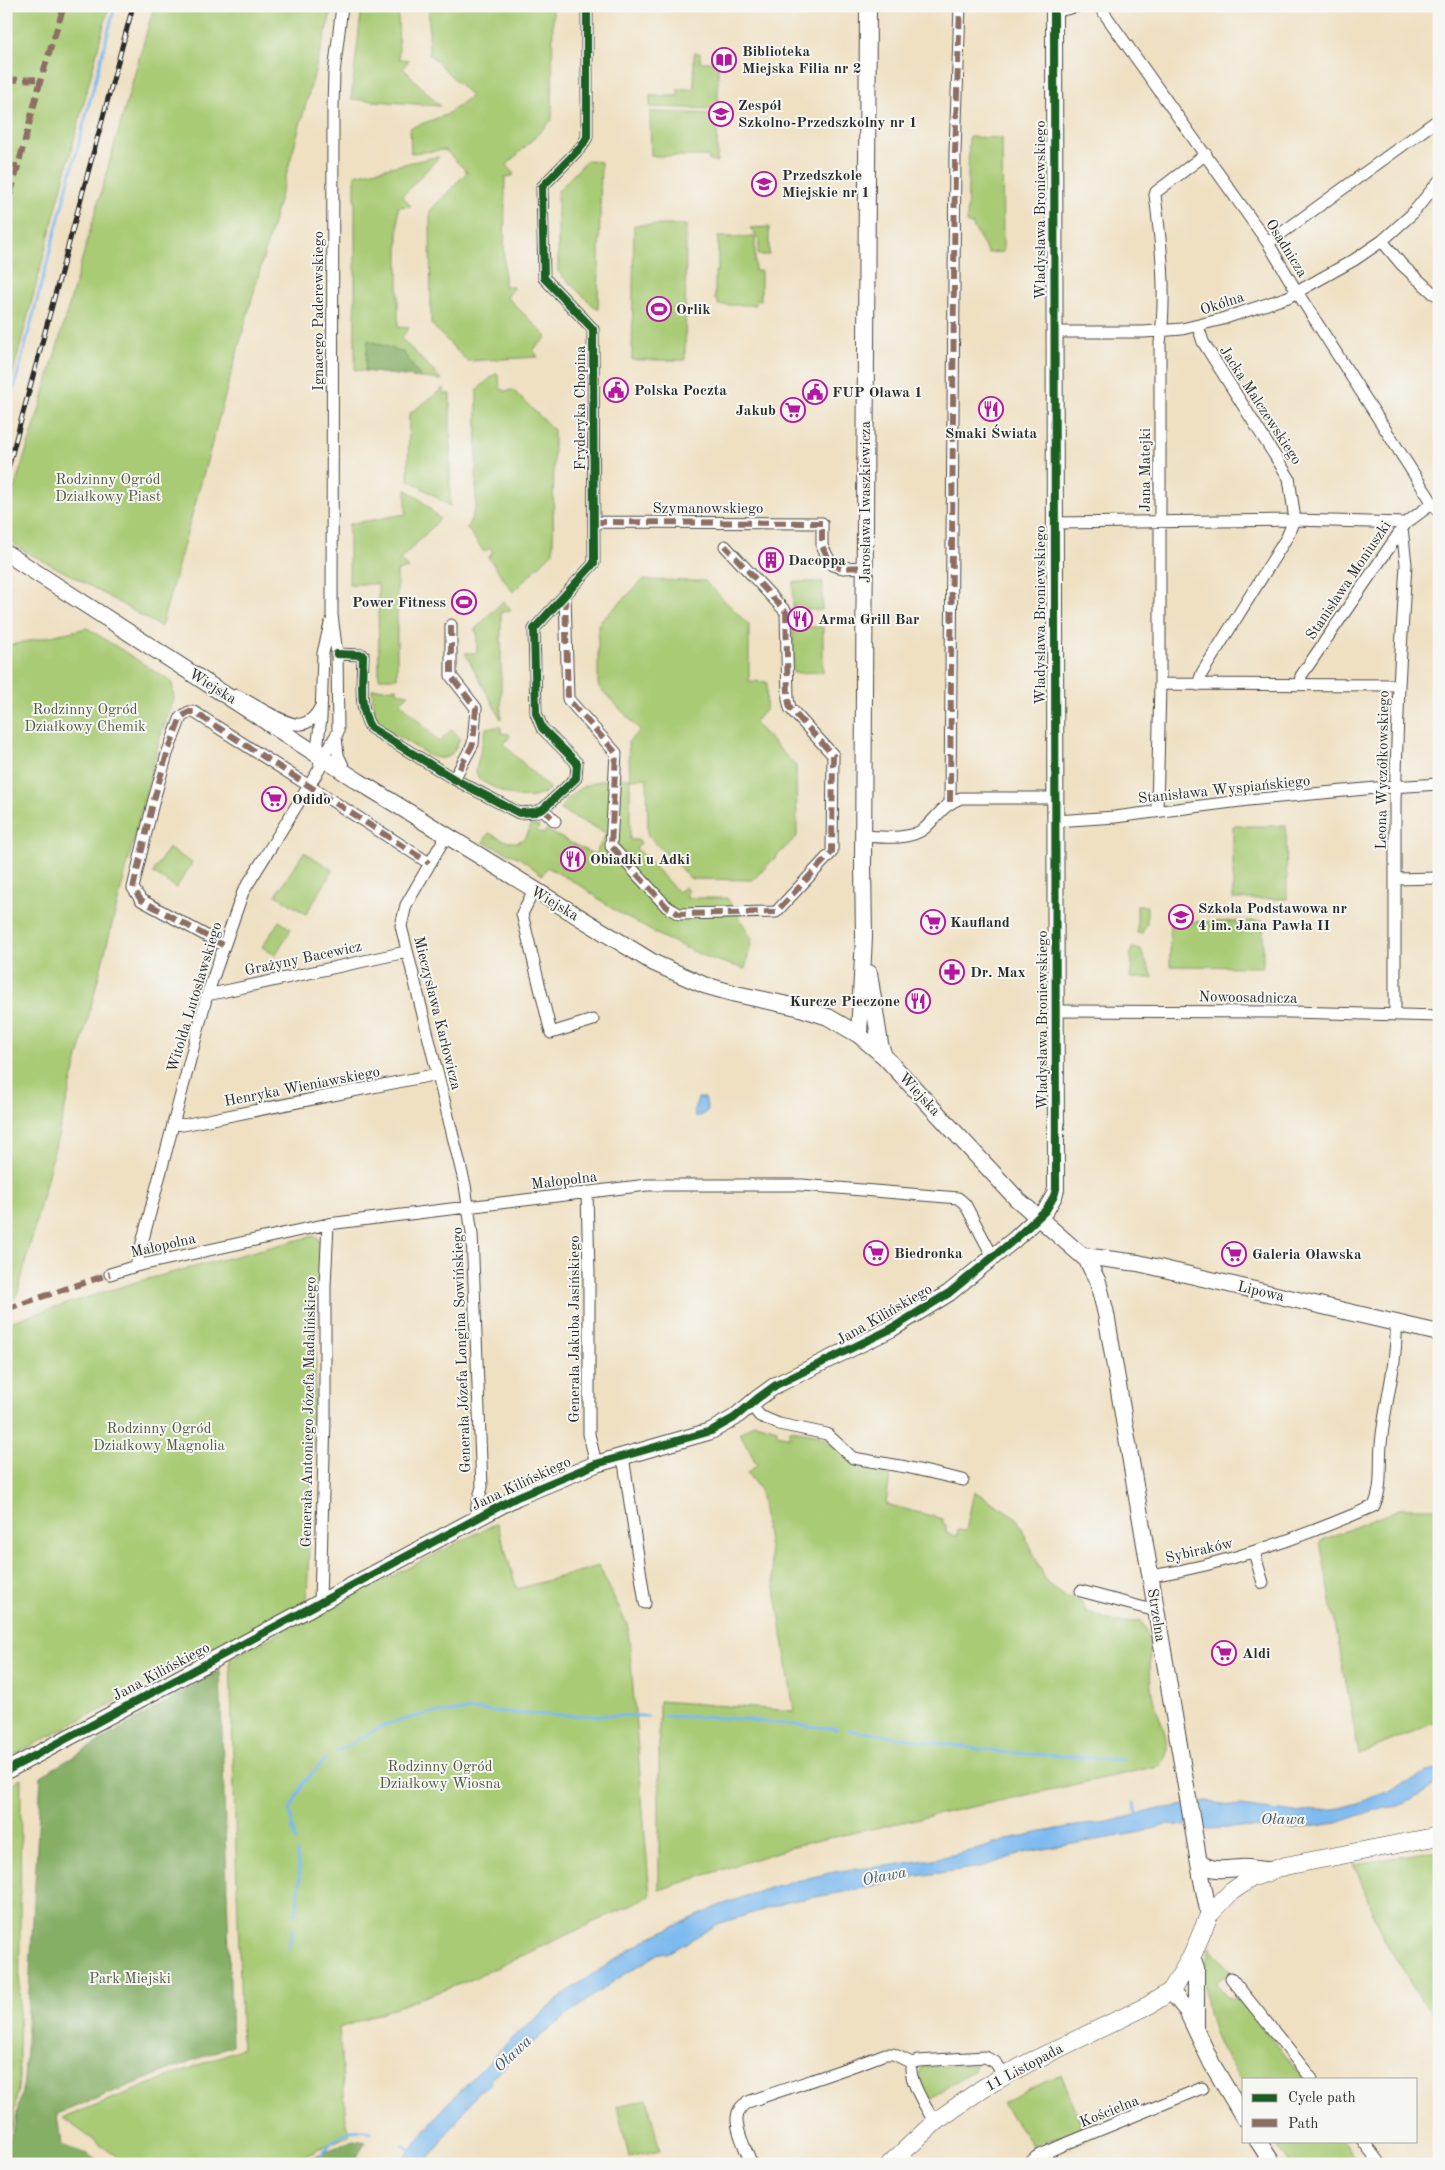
<svg xmlns="http://www.w3.org/2000/svg" width="1445" height="2170" font-family="'Old Standard TT',serif">
<style>
.green{fill:#a9cb74;stroke:#6a7b50}
.forest{fill:#86af66;stroke:#586d48}
.water{fill:#7cb9ef;stroke:#54728d}
.lines{fill:none;stroke-linecap:round;stroke-linejoin:round}
.stream{stroke:#7cb9ef;stroke-width:3}
.street-casing{stroke:#484642;stroke-width:13}
.secondary-casing{stroke:#484642;stroke-width:18}
.primary-casing{stroke:#484642;stroke-width:19}
.street{stroke:#fff;stroke-width:11}
.secondary{stroke:#fff;stroke-width:16}
.primary{stroke:#fff;stroke-width:18}
.rail-casing{stroke:#2b2b2b;stroke-width:5}
.rail{stroke:#f6f6f2;stroke-width:3;stroke-dasharray:9;stroke-linecap:butt}
.quiet{stroke:#8d6e63;stroke-width:6;stroke-dasharray:12 6;stroke-linecap:butt}
.cycleway-casing{stroke:#f6f6f2;stroke-width:11}
.cycleway{stroke:#1b5e20;stroke-width:8}
.labels{text-anchor:middle;stroke-width:4;stroke-linejoin:round;paint-order:stroke}
.poi-label{font-size:15px;font-weight:bold;fill:#2b2b2b;stroke:#f6f6f2;text-anchor:start}
.street-label{font-size:15px;fill:#2b2b2b;stroke:#f6f6f2}
.park-label{font-size:15px;fill:#515b41;stroke:#f6f6f2}
.water-label{font-size:16px;font-style:italic;fill:#435666;stroke:#f6f6f2}
</style>
<rect width="100%" height="100%" fill="#f6f6f2"/>
<filter id="ink" filterUnits="userSpaceOnUse"><feTurbulence type="fractalNoise" baseFrequency=".02" numOctaves="2"/><feDisplacementMap in="SourceGraphic" scale="10" xChannelSelector="R" yChannelSelector="G"/><feConvolveMatrix kernelMatrix="1 2 1 2 8 2 1 2 1" color-interpolation-filters="sRGB"/></filter>
<filter id="wash" filterUnits="userSpaceOnUse"><feTurbulence type="fractalNoise" baseFrequency=".0096" numOctaves="4" result="noise"/><feDisplacementMap in="SourceGraphic" scale="20" xChannelSelector="R" yChannelSelector="G"/><feGaussianBlur stdDeviation="1.12" result="paint"/><feColorMatrix in="noise" values="0 0 0 0 0 0 0 0 0 0 0 0 0 0 0 0 0 1.4 0 .05"/><feComposite in="paint" operator="in"/></filter>
<g filter="url(#wash)">
<rect width="100%" height="100%" fill="#efe0c2"/>
<path class="green" d="M6,6H109L6,400Z
M154,6H333L161,627L78,579L24,551L6,538V513L36,421Z
M362,6H398L399,59L409,60L403,68L440,106L351,99Z
M429,6L553,7L552,120L507,165L513,172V176L505,177L504,286L513,287V290L507,297L547,337L533,350L538,357L467,361L431,324L430,211L467,172L445,150L411,153L410,128L446,115L471,96L429,54Z
M694,53H700V62H718V109L650,107V96H678V89H694Z
M650,112L717,114V162L709,161L708,156H651Z
M969,137L1002,138L1003,252L988,253L972,224H967Z
M435,157H439L402,196L411,206L398,207V327L409,328L401,338L442,380L355,370V175Z
M587,160L601,162L598,310L558,272V191Z
M634,225H686L685,360H632Z
M769,227V255H758L759,240L750,228Z
M718,237H755V271H761V300H756V305H718V300H715V271H718Z
M496,373L499,377L500,388L504,391L513,390L554,430L553,552L513,592L488,557L493,553L490,548L484,552L467,528L476,507L477,390Z
M444,388V394H450V506L408,479L409,414Z
M406,489L422,501L440,519L400,560L408,568L397,571V678H379L378,584H349V524L406,514Z
M643,580L705,581L749,625V681L767,682L766,709L754,723L796,766L797,836L753,880L691,879L648,836L647,778L630,779V840H639L641,843L636,848L678,892L685,887L687,890V898H727L752,939L745,969L708,958L662,937L614,910L583,887L547,867L542,875L520,858L483,842L489,833C506,842 524,851 531,825L539,827L537,831L544,834L546,830L595,855L606,833L560,810C577,781 599,780 630,778L628,742L640,730L598,686V624Z
M793,582H823L822,610H793Z
M503,601L510,608V611L501,612V719L465,653H477V632L474,630Z
M793,627H823V672L793,673Z
M87,628L172,682L174,699L160,737L18,1292L15,1299L6,1302V646Z
M397,688V692L409,694L400,702L439,742L452,729L460,739C452,755 449,762 430,756L378,724L375,717L372,689Z
M501,727V733L509,734L510,737L503,744L550,789C531,804 510,797 491,786C483,782 477,780 476,770L486,728Z
M1233,826H1286L1287,899H1233Z
M168,848L192,863L176,888L153,873Z
M304,852L333,870L306,914L276,895Z
M1137,906H1147V923L1142,933H1137Z
M279,921L291,929L275,955L262,947Z
M1263,921V967L1170,966V922Z
M1132,948L1141,949C1143,960 1151,968 1153,978H1130C1130,974 1132,969 1132,965C1132,958 1129,955 1132,948Z
M313,1236L318,1238L320,1244L307,1601L6,1759V1323L136,1282Z
M755,1423L777,1429V1434L790,1437V1430L816,1434L835,1445L891,1470L886,1504L943,1519V1523L946,1525V1533L957,1536L958,1530L966,1531L974,1491L1017,1518L1047,1583L1064,1596L1081,1601L1086,1611C1106,1619 1118,1626 1140,1620C1154,1635 1148,1673 1152,1693C1155,1712 1167,1729 1167,1749C1167,1756 1163,1761 1159,1766L802,1844L659,1890V1701L794,1711L760,1490L747,1473L757,1465L740,1433Z
M1402,1508H1439V1721L1359,1754L1320,1541Z
M497,1523L517,1589L599,1566L628,1627L650,1896L468,1981L339,2028L346,2120L350,2135L285,2164H127L63,2118L242,2048L230,1658Z
M21,1778L19,2081L12,2127L6,2143V1787Z
M1439,1851V2018L1420,1999L1382,1936L1354,1864Z
M1210,1947L1230,1971L1216,1982L1227,1997L1241,2000L1304,2079H1244V2086C1238,2074 1229,2064 1223,2052C1206,2021 1199,1982 1210,1947Z
M975,2065L974,2071L953,2083L928,2101L917,2075L922,2067Z
M1061,2074L1083,2128L1032,2145L1002,2103Z
M647,2099L660,2150L629,2157L617,2106Z
M1274,2141H1342L1359,2164H1289Z"/>
<path class="forest" d="M368,340L404,353L421,378L365,371Z
M220,1670L232,2045L57,2114L61,2145L87,2154L102,2164H6V2151L14,2128L24,2081L41,1776Z
M353,2140L366,2142L352,2164H297Z"/>
<path class="water" d="M698,1098H705L708,1110L701,1116H695L694,1110Z
M1439,1768V1783C1424,1791 1401,1811 1384,1807L1337,1823L1296,1829L1270,1830L1243,1827L1209,1829L1168,1824L1142,1832L1027,1852L981,1867L904,1878L857,1890L791,1901L718,1924L667,1954L660,1953C600,1987 544,2031 492,2078L490,2085L479,2091L425,2164H399L443,2108L512,2038L573,1987L649,1938L721,1905L775,1886L838,1871L894,1865L939,1858L979,1849L1017,1837L1068,1827L1108,1822L1159,1809L1207,1802L1296,1813L1340,1808L1359,1803Z"/>
<g class="lines">
<path class="stream" d="M6,418L115,6
M664,1716L727,1718L837,1729
M849,1730L999,1752L1123,1760
M336,1752L384,1725L426,1714L477,1710L545,1715L648,1716
M1134,1803L1138,1816
M295,1841L290,1810L304,1782L326,1759
M296,1914L300,1881L297,1853
M288,1948L293,1930
M404,2146L412,2150
M313,2164C334,2143 337,2125 370,2132"/>
</g>
</g>
<g filter="url(#ink)">
<g class="lines">
<defs>
<path id="street" d="M1099,6L1268,243L1297,292L1439,513
M1054,12L1079,6
M1382,241L1402,265L1433,293L1439,296
M1268,243L1439,119
M1198,326L1203,342L1289,478L1294,513V520L1287,537L1202,673L1198,685
M1054,332H1144L1182,329L1219,320L1288,297L1354,260L1382,241L1412,214L1439,181
M594,522L822,523V546L832,565L843,568L865,567
M1054,523L1294,520L1406,523
M565,596L568,699L616,753L611,846L667,907L679,914L776,912L832,852L833,755L790,708L788,699L786,612L725,546
M451,625V676L476,708L473,744L454,779
M337,654L363,655C363,677 358,709 371,728L454,779L519,813L535,812L543,809L576,778L577,763L542,728L536,713L534,629L594,563L593,329L544,278L542,187L582,146L587,137V6
M1160,684L1399,685
M1300,684L1301,676L1406,523L1433,503
M236,695C252,702 286,727 301,724C311,723 317,714 321,706
M336,738L338,755L346,772
M320,756L328,749L338,732L337,654L332,615L333,107L334,73L342,6
M950,802L955,152L960,6
M543,809L555,821
M1157,811L1160,684V343C1167,294 1161,243 1155,195L1156,192L1206,154
M1056,821L1115,817L1248,800L1376,788L1439,784
M447,834L406,905L401,926L465,1185L472,1234L482,1487L477,1505L476,1519
M864,836C882,837 909,841 925,828C938,816 944,804 961,798H1055
M1395,879L1439,878
M534,890L522,914L551,1033L593,1020
M223,945L141,900L133,888L153,803L167,754L181,717L189,712H194L429,863
M207,995L406,952
M1056,1011L1291,1012L1439,1016
M1395,1013V802L1399,685L1406,564L1402,528
M173,1123L183,1125L438,1074
M587,1192L589,1273V1434L596,1464
M136,1266L207,995L243,892L320,768L318,741L321,718L323,653L330,624
M110,1274L136,1266L328,1224L647,1185H802L958,1198L965,1204L993,1257
M750,1404L760,1416L779,1424L827,1434L853,1458L906,1467L963,1480
M623,1456L645,1603
M1254,1552L1263,1583
M1151,1576C1228,1564 1302,1537 1374,1506C1383,1487 1379,1466 1381,1445C1384,1405 1398,1363 1396,1323
M1081,1591L1156,1611
M320,1602L325,1417V1286L328,1224
M1231,1978L1312,2079
M912,2063C906,2076 927,2110 935,2122
M1363,2141L1380,2164
M751,2164C746,2146 724,2114 748,2102C793,2086 840,2072 885,2054H893L912,2063L918,2061L985,2057L995,2062L1004,2076
M1029,2164L1036,2157L1058,2147L1202,2088"/>
<path id="secondary" d="M6,553L358,781L654,963L704,985L736,994L797,1007L828,1017L859,1035L884,1056L1017,1199L1087,1260L1098,1282L1106,1314L1201,1875L1209,1915
M869,973L880,1044L884,1056
M859,1035L864,937L863,863L868,6
M1083,1256L1138,1263L1439,1333
M6,1771L517,1497L596,1464L711,1431L734,1418L758,1398L776,1385L891,1329L949,1293L1015,1239L1046,1210L1054,1196L1056,1189L1054,6
M1198,1859C1209,1873 1224,1869 1240,1868C1249,1867 1259,1870 1268,1870
M1192,1956L1196,1968V2028
M1171,1991L1187,2011L1212,2064L1244,2118
M1258,2141L1273,2164"/>
<path id="primary" d="M890,2164L935,2122L983,2088L1028,2063L1149,2005L1171,1991L1192,1956L1209,1915L1231,1892L1251,1878L1285,1866L1439,1836"/>
</defs>
<use href="#street" class="street-casing"/>
<use href="#secondary" class="secondary-casing"/>
<use href="#primary" class="primary-casing"/>
<use href="#street" class="street"/>
<use href="#secondary" class="secondary"/>
<use href="#primary" class="primary"/>
<defs>
<path id="rail" d="M6,476L133,6"/>
</defs>
<use href="#rail" class="rail-casing"/>
<use href="#rail" class="rail"/>
<path class="quiet" d="M6,80L41,79
M6,166H18
M6,212L41,79L64,6
M594,522L822,523V546L832,565L843,568L865,567
M565,596L568,699L616,753L611,846L667,907L679,914L776,912L832,852L833,755L790,708L788,699L786,612L725,546
M451,625V676L476,708L473,744L454,779
M950,802L955,152L960,6
M543,809L555,821
M223,945L141,900L133,888L153,803L167,754L181,717L189,712H194L429,863
M6,1309L110,1274"/>
<defs>
<path id="cycleway" d="M337,654L363,655C363,677 358,709 371,728L454,779L519,813L535,812L543,809L576,778L577,763L542,728L536,713L534,629L594,563L593,329L544,278L542,187L582,146L587,137V6
M6,1771L517,1497L596,1464L711,1431L734,1418L758,1398L776,1385L891,1329L949,1293L1015,1239L1046,1210L1054,1196L1056,1189L1054,6"/>
</defs>
<use href="#cycleway" class="cycleway-casing"/>
<use href="#cycleway" class="cycleway"/>
</g>
</g>
<defs>
<symbol id="library-ring" viewBox="-11 -11 22 22"><circle r="9.5" fill="#f6f6f2" stroke="#b5179e" stroke-width="1.5"/><path d="M-6-4Q-3-5.5-.7-3.5V5Q-3 3-6 4ZM6-4Q3-5.5 .7-3.5V5Q3 3 6 4Z" fill="#b5179e"/></symbol>
<symbol id="school-ring" viewBox="-11 -11 22 22"><circle r="9.5" fill="#f6f6f2" stroke="#b5179e" stroke-width="1.5"/><path d="M0-5L7-2L0 1L-7-2ZM-4 1L0 2.5L4 1V4Q0 6-4 4Z" fill="#b5179e"/></symbol>
<symbol id="stadium-ring" viewBox="-11 -11 22 22"><circle r="9.5" fill="#f6f6f2" stroke="#b5179e" stroke-width="1.5"/><path d="M0-5a6.5 5 0 1 0 0 10a6.5 5 0 1 0 0-10ZM-3.5-1.8h7v3.6h-7Z" fill="#b5179e"/></symbol>
<symbol id="civic-ring" viewBox="-11 -11 22 22"><circle r="9.5" fill="#f6f6f2" stroke="#b5179e" stroke-width="1.5"/><path d="M-.6-6.5H3V-4.5H.6V-3L4-1V1h2V6H-6V1h2V-1L-.6-3ZM-1.2 2.5V6h2.4V2.5Z" fill="#b5179e"/></symbol>
<symbol id="restaurant-ring" viewBox="-11 -11 22 22"><circle r="9.5" fill="#f6f6f2" stroke="#b5179e" stroke-width="1.5"/><path d="M-5-6h1v4h1v-4h1v4h1v-4h1v5L-1.5 .5V6h-2V.5L-5-1ZM5-6V6H3V1.5H1.5Q1.5-4 5-6Z" fill="#b5179e"/></symbol>
<symbol id="supermarket-ring" viewBox="-11 -11 22 22"><circle r="9.5" fill="#f6f6f2" stroke="#b5179e" stroke-width="1.5"/><path d="M-6-5.5h2.5l.6 2H6L4.5 2H-2.5L-4.4-4H-6ZM-1.5 3.2a1.3 1.3 0 1 0 .1 0ZM3 3.2a1.3 1.3 0 1 0 .1 0Z" fill="#b5179e"/></symbol>
<symbol id="building-ring" viewBox="-11 -11 22 22"><circle r="9.5" fill="#f6f6f2" stroke="#b5179e" stroke-width="1.5"/><path d="M-4-6H4V6H1V3H-1V6H-4ZM-2.5-4.3h1.7v1.8h-1.7ZM.8-4.3h1.7v1.8H.8ZM-2.5-1h1.7V.8h-1.7ZM.8-1h1.7V.8H.8Z" fill="#b5179e"/></symbol>
<symbol id="pharmacy-ring" viewBox="-11 -11 22 22"><circle r="9.5" fill="#f6f6f2" stroke="#b5179e" stroke-width="1.5"/><path d="M-2-6h4v4h4v4h-4v4h-4v-4h-4v-4h4Z" fill="#b5179e"/></symbol>
</defs>
<g fill-rule="evenodd">
<use href="#library-ring" x="710" y="46" width="28" height="28"/>
<use href="#school-ring" x="707" y="100" width="28" height="28"/>
<use href="#school-ring" x="750" y="170" width="28" height="28"/>
<use href="#stadium-ring" x="645" y="295" width="28" height="28"/>
<use href="#civic-ring" x="602" y="376" width="28" height="28"/>
<use href="#civic-ring" x="801" y="378" width="28" height="28"/>
<use href="#restaurant-ring" x="977" y="395" width="28" height="28"/>
<use href="#supermarket-ring" x="779" y="396" width="28" height="28"/>
<use href="#building-ring" x="757" y="546" width="28" height="28"/>
<use href="#stadium-ring" x="450" y="588" width="28" height="28"/>
<use href="#restaurant-ring" x="786" y="605" width="28" height="28"/>
<use href="#supermarket-ring" x="260" y="785" width="28" height="28"/>
<use href="#restaurant-ring" x="559" y="845" width="28" height="28"/>
<use href="#school-ring" x="1167" y="903" width="28" height="28"/>
<use href="#supermarket-ring" x="919" y="908" width="28" height="28"/>
<use href="#pharmacy-ring" x="938" y="958" width="28" height="28"/>
<use href="#restaurant-ring" x="904" y="987" width="28" height="28"/>
<use href="#supermarket-ring" x="862" y="1239" width="28" height="28"/>
<use href="#supermarket-ring" x="1220" y="1240" width="28" height="28"/>
<use href="#supermarket-ring" x="1210" y="1639" width="28" height="28"/>
</g>
<g class="labels">
<g class="poi-label">
<text x="742" y="56">Biblioteka<tspan x="742" dy="17">Miejska Filia nr 2</tspan></text>
<text x="738" y="110">Zespół<tspan x="738" dy="17">Szkolno-Przedszkolny nr 1</tspan></text>
<text x="782" y="180">Przedszkole<tspan x="782" dy="17">Miejskie nr 1</tspan></text>
<text x="676" y="314">Orlik</text>
<text x="634" y="395">Polska Poczta</text>
<text x="832" y="397">FUP Oława 1</text>
<text x="776" y="415" text-anchor="end">Jakub</text>
<text x="991" y="438" text-anchor="middle">Smaki Świata</text>
<text x="788" y="565">Dacoppa</text>
<text x="446" y="607" text-anchor="end">Power Fitness</text>
<text x="818" y="624">Arma Grill Bar</text>
<text x="292" y="804">Odido</text>
<text x="590" y="864">Obiadki u Adki</text>
<text x="1198" y="913">Szkoła Podstawowa nr<tspan x="1198" dy="17">4 im. Jana Pawła II</tspan></text>
<text x="950" y="927">Kaufland</text>
<text x="970" y="977">Dr. Max</text>
<text x="900" y="1006" text-anchor="end">Kurcze Pieczone</text>
<text x="894" y="1258">Biedronka</text>
<text x="1252" y="1259">Galeria Oławska</text>
<text x="1242" y="1658">Aldi</text>
</g>
<g class="street-label">
<text transform="translate(1040 210) rotate(-90)" y="5">Władysława Broniewskiego</text>
<text transform="translate(1287 248) rotate(58)" y="5">Osadnicza</text>
<text transform="translate(1222 303) rotate(-18)" y="5">Okólna</text>
<text transform="translate(318 311) rotate(-90)" y="5">Ignacego Paderewskiego</text>
<text transform="translate(1261 405) rotate(57)" y="5">Jacka Malczewskiego</text>
<text transform="translate(580 408) rotate(-90)" y="5">Fryderyka Chopina</text>
<text transform="translate(1145 470) rotate(-90)" y="5">Jana Matejki</text>
<text transform="translate(865 502) rotate(-90)" y="5">Jarosława Iwaszkiewicza</text>
<text x="708" y="513">Szymanowskiego</text>
<text transform="translate(1348 580) rotate(-56)" y="5">Stanisława Moniuszki</text>
<text transform="translate(1040 615) rotate(-90)" y="5">Władysława Broniewskiego</text>
<text transform="translate(213 686) rotate(32)" y="5">Wiejska</text>
<text transform="translate(1382 770) rotate(-89)" y="5">Leona Wyczółkowskiego</text>
<text transform="translate(1224 789) rotate(-6)" y="5">Stanisława Wyspiańskiego</text>
<text transform="translate(555 903) rotate(31)" y="5">Wiejska</text>
<text transform="translate(303 958) rotate(-12)" y="5">Grażyny Bacewicz</text>
<text transform="translate(194 997) rotate(-73)" y="5">Witolda Lutosławskiego</text>
<text transform="translate(1248 997) rotate(1)" y="5">Nowoosadnicza</text>
<text transform="translate(438 1013) rotate(76)" y="5">Mieczysława Karłowicza</text>
<text transform="translate(1042 1020) rotate(-90)" y="5">Władysława Broniewskiego</text>
<text transform="translate(302 1086) rotate(-11)" y="5">Henryka Wieniawskiego</text>
<text transform="translate(920 1094) rotate(47)" y="5">Wiejska</text>
<text transform="translate(564 1180) rotate(-7)" y="5">Małopolna</text>
<text transform="translate(163 1245) rotate(-13)" y="5">Małopolna</text>
<text transform="translate(1261 1291) rotate(13)" y="5">Lipowa</text>
<text transform="translate(884 1314) rotate(-30)" y="5">Jana Kilińskiego</text>
<text transform="translate(574 1329) rotate(-90)" y="5">Generała Jakuba Jasińskiego</text>
<text transform="translate(461 1350) rotate(-92)" y="5">Generała Józefa Longina Sowińskiego</text>
<text transform="translate(308 1412) rotate(-89)" y="5">Generała Antoniego Józefa Madalińskiego</text>
<text transform="translate(521 1483) rotate(-25)" y="5">Jana Kilińskiego</text>
<text transform="translate(1199 1550) rotate(-13)" y="5">Sybiraków</text>
<text transform="translate(1157 1615) rotate(81)" y="5">Strzelna</text>
<text transform="translate(161 1671) rotate(-28)" y="5">Jana Kilińskiego</text>
<text transform="translate(1024 2067) rotate(-28)" y="5">11 Listopada</text>
<text transform="translate(1109 2111) rotate(-22)" y="5">Kościelna</text>
</g>
<g class="park-label">
<text x="108" y="484">Rodzinny Ogród<tspan x="108" dy="17">Działkowy Piast</tspan></text>
<text x="85" y="714">Rodzinny Ogród<tspan x="85" dy="17">Działkowy Chemik</tspan></text>
<text x="159" y="1433">Rodzinny Ogród<tspan x="159" dy="17">Działkowy Magnolia</tspan></text>
<text x="440" y="1771">Rodzinny Ogród<tspan x="440" dy="17">Działkowy Wiosna</tspan></text>
<text x="130" y="1983">Park Miejski</text>
</g>
<g class="water-label">
<text x="1283" y="1824">Oława</text>
<text transform="translate(884 1875) rotate(-11)" y="6">Oława</text>
<text transform="translate(512 2053) rotate(-43)" y="6">Oława</text>
</g>
</g>
<rect width="1445" height="2170" fill="none" stroke="#f6f6f2" stroke-width="25"/>
<rect x="1242" y="2078" width="175" height="65" fill="#f6f6f2" stroke="#a5a5a2"/>
<rect x="1252" y="2094" width="25" height="8" fill="#1b5e20" stroke="#a5a5a2"/>
<text x="1288" y="2102" font-size="15" fill="#2b2b2b">Cycle path</text>
<rect x="1252" y="2119" width="25" height="8" fill="#8d6e63" stroke="#a5a5a2"/>
<text x="1288" y="2128" font-size="15" fill="#2b2b2b">Path</text>
</svg>
